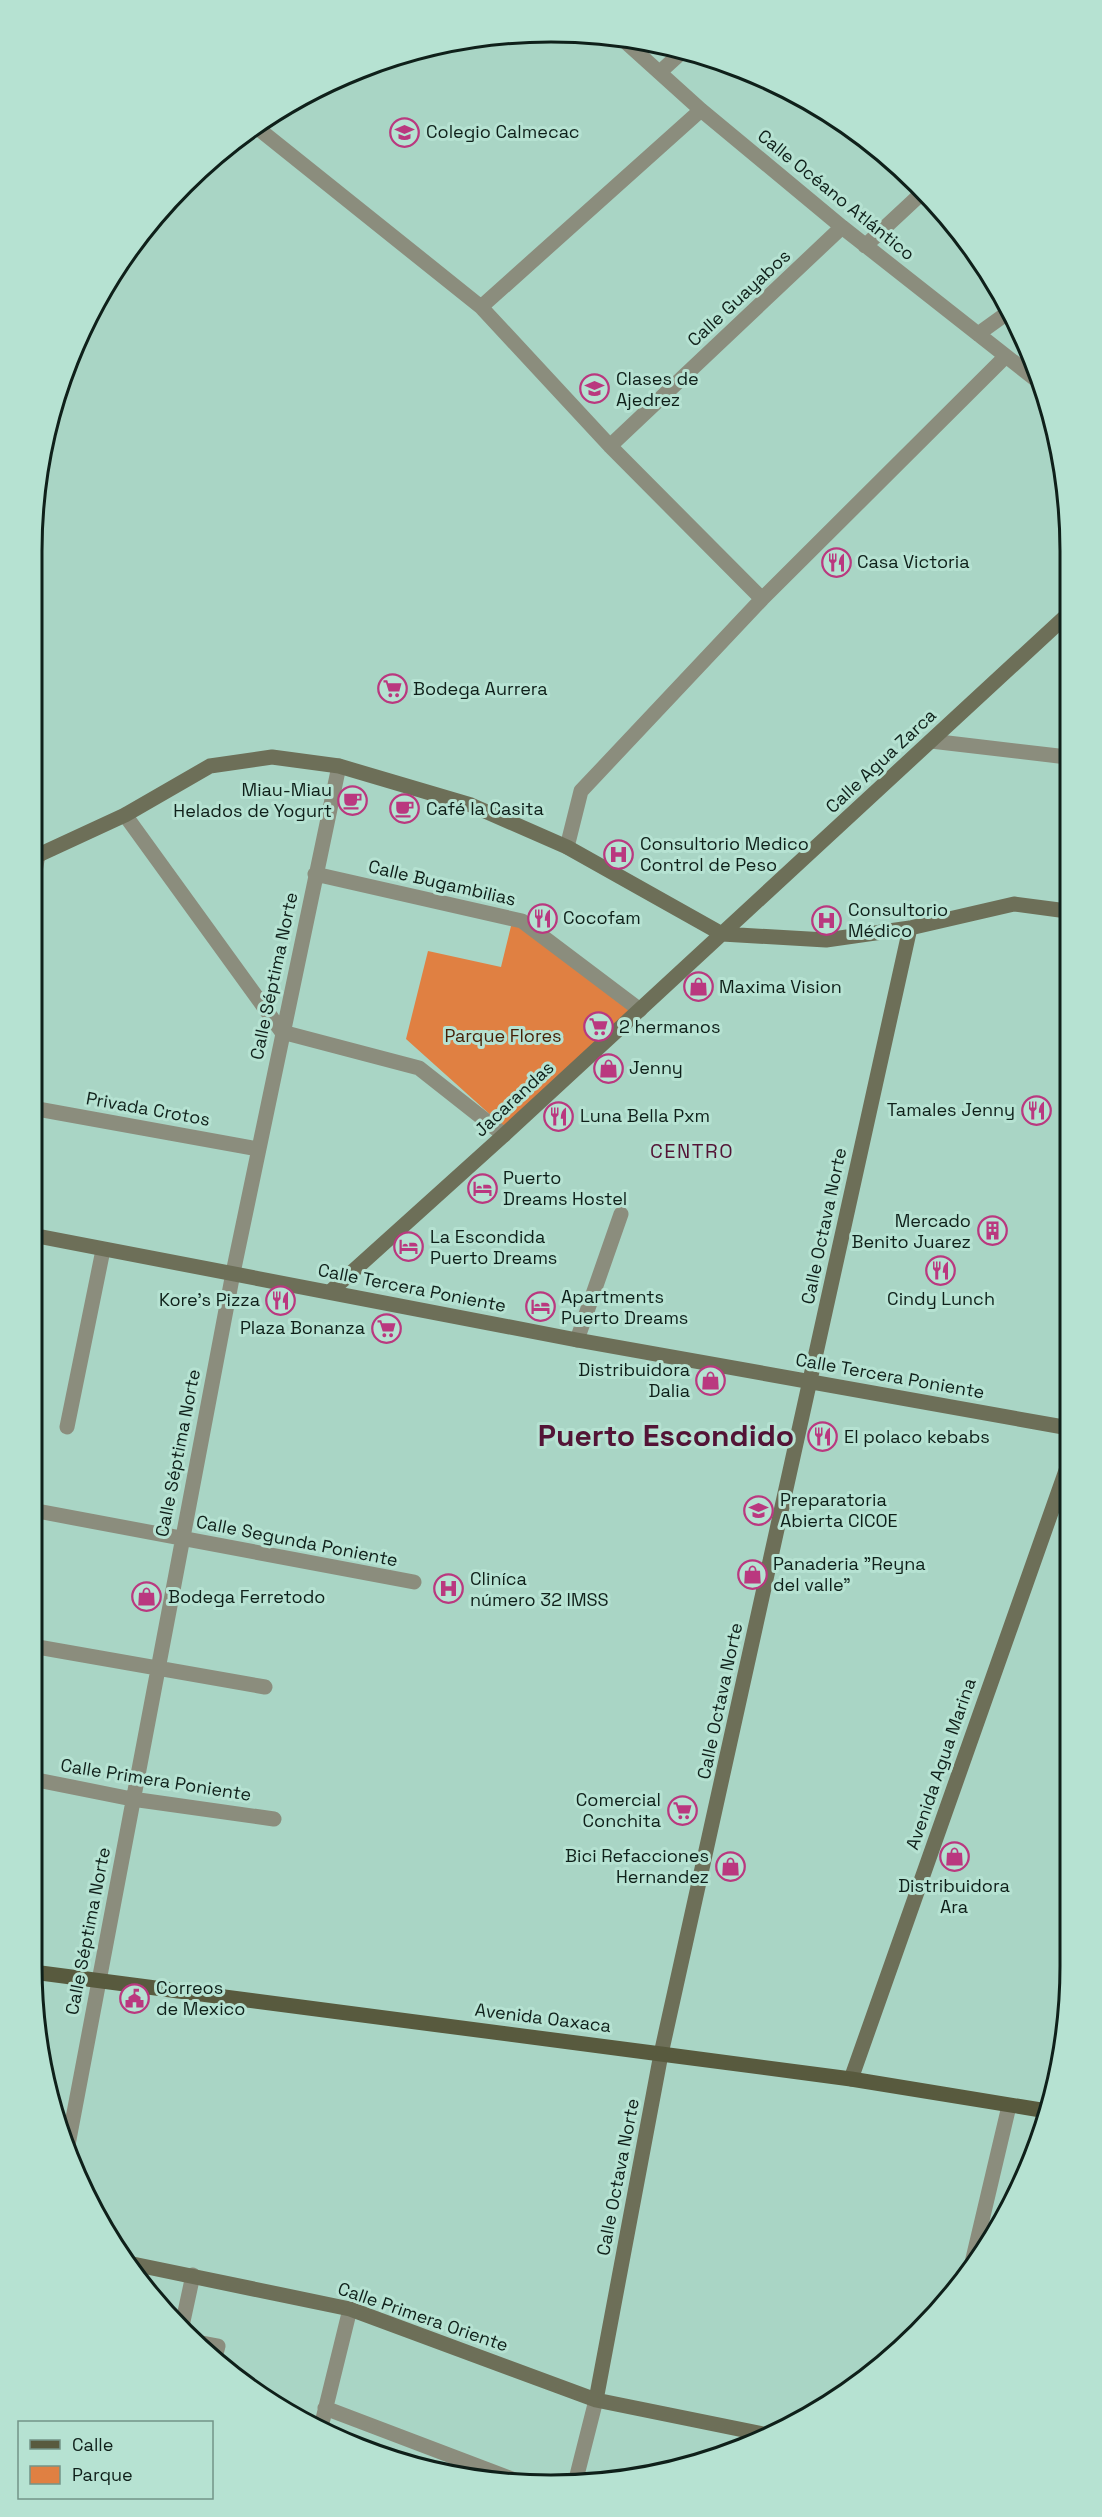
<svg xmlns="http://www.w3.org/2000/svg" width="1102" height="2517" font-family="'Space Grotesk',sans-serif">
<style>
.green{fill:#e08042}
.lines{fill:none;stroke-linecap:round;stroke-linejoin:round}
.street{stroke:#8b8d7d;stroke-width:15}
.secondary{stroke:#6d6f58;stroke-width:15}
.primary{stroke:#585a3e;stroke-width:15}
.labels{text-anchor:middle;stroke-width:6;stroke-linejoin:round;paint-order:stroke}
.poi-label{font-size:18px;fill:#0f201a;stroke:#b6e2d2;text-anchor:start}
.street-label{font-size:18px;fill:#0f201a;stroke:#b6e2d2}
.park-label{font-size:18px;fill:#451f05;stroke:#b6e2d2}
.neighbourhood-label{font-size:20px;letter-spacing:1.5px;fill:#531436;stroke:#b6e2d2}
.town-label{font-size:30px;font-weight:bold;fill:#531436;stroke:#b6e2d2}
.rim{fill:none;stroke:#0f201a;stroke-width:3}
</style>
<rect width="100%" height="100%" fill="#a9d5c5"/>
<path class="green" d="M512,922L630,1010L504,1127L406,1039L428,951L501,967Z"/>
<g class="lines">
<path class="street" d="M619,36L701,110L842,227L1034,378
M660,72L683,51
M255,126L481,307L610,446L762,599
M865,246L923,192
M481,307L701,110
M978,334L1010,311
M610,446L842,227
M931,741L1067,757
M125,815L282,1032L419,1068L504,1135
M567,847L581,791L762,599L1006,356
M315,874L522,921L640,1010
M32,888L38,855
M32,1108L258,1149
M577,1340L621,1214
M67,1427L103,1250
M32,1510L414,1582
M32,1646L265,1687
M32,1779L132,1799L274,1819
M67,2150L233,1273L339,766
M971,2267L1009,2106
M182,2326L193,2275
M202,2343L218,2346L216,2354
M325,2408L520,2482
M321,2427L350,2309
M575,2483L596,2400"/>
<path class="secondary" d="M32,858L125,815L210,766L272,757L339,766L471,805L567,847L722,934L826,940L910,928L1014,904L1067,911
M32,1235L577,1340L1069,1428
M331,1291L504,1135L1066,616
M851,2079L1069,1462
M128,2263L350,2309L596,2400L763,2434
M596,2400L661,2054L910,928"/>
<path class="primary" d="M33,1972L661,2054L851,2079L1047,2111"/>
</g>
<defs>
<symbol id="school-ring" viewBox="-11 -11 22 22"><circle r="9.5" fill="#b6e2d2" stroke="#ba387f" stroke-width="1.5"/><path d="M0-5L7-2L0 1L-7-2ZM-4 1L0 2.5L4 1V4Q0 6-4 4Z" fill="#ba387f"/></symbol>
<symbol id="restaurant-ring" viewBox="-11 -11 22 22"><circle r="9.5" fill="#b6e2d2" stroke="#ba387f" stroke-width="1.5"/><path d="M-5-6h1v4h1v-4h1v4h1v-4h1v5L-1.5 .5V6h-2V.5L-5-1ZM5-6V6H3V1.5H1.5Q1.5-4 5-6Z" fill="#ba387f"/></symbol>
<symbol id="supermarket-ring" viewBox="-11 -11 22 22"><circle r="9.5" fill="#b6e2d2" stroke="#ba387f" stroke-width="1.5"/><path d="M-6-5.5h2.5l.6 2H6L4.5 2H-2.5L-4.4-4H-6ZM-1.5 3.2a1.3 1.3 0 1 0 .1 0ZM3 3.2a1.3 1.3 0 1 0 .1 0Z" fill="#ba387f"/></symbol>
<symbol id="cafe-ring" viewBox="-11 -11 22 22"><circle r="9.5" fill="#b6e2d2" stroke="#ba387f" stroke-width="1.5"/><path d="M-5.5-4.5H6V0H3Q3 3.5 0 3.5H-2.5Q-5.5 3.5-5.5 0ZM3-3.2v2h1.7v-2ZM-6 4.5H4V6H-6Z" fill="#ba387f"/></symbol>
<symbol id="hospital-ring" viewBox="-11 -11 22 22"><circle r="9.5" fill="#b6e2d2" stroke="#ba387f" stroke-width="1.5"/><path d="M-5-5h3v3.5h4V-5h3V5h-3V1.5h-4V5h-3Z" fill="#ba387f"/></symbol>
<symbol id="shop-ring" viewBox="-11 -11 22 22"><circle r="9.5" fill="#b6e2d2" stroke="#ba387f" stroke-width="1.5"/><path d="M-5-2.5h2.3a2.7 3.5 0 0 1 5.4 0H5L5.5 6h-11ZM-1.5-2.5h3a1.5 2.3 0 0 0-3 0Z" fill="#ba387f"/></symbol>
<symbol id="hotel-ring" viewBox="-11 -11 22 22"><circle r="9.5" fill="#b6e2d2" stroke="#ba387f" stroke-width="1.5"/><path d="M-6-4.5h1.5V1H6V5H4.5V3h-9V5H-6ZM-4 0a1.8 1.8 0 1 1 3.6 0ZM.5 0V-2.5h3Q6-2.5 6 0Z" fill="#ba387f"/></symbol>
<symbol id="building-ring" viewBox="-11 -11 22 22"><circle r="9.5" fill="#b6e2d2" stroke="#ba387f" stroke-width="1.5"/><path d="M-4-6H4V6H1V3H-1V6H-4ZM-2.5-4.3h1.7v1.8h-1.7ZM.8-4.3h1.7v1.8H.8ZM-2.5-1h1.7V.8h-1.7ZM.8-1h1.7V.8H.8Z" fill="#ba387f"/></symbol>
<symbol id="university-ring" viewBox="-11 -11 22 22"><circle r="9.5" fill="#b6e2d2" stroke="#ba387f" stroke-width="1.5"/><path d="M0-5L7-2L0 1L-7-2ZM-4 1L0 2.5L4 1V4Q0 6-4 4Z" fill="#ba387f"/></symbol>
<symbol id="civic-ring" viewBox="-11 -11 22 22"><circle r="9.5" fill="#b6e2d2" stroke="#ba387f" stroke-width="1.5"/><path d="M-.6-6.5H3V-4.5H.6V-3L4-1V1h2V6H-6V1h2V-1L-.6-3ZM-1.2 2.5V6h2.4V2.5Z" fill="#ba387f"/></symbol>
</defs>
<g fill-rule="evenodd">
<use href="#school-ring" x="388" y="116" width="33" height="33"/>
<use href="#school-ring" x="578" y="372" width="33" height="33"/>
<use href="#restaurant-ring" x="820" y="546" width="33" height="33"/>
<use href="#supermarket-ring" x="376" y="672" width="33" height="33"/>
<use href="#cafe-ring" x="336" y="784" width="33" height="33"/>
<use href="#cafe-ring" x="388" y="792" width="33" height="33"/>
<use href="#hospital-ring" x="602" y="838" width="33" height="33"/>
<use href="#restaurant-ring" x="526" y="902" width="33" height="33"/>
<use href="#hospital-ring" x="810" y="904" width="33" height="33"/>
<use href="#shop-ring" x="682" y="970" width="33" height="33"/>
<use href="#supermarket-ring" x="582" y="1010" width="33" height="33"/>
<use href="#shop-ring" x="592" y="1052" width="33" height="33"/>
<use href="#restaurant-ring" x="1020" y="1094" width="33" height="33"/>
<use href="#restaurant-ring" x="542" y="1100" width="33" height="33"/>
<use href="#hotel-ring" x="466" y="1172" width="33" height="33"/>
<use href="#building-ring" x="976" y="1214" width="33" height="33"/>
<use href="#hotel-ring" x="392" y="1230" width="33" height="33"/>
<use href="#restaurant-ring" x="924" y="1254" width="33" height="33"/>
<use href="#restaurant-ring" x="264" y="1284" width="33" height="33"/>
<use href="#hotel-ring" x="524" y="1290" width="33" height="33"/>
<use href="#supermarket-ring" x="370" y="1312" width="33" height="33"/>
<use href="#shop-ring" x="694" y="1364" width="33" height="33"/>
<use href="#restaurant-ring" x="806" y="1420" width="33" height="33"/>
<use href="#university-ring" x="742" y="1494" width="33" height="33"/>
<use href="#shop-ring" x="736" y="1558" width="33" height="33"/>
<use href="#hospital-ring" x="432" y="1572" width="33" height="33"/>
<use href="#shop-ring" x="130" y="1580" width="33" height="33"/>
<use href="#supermarket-ring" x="666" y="1794" width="33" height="33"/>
<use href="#shop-ring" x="938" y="1840" width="33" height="33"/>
<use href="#shop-ring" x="714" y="1850" width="33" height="33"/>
<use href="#civic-ring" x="118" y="1982" width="33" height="33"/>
</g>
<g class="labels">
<g class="poi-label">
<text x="426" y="138">Colegio Calmecac</text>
<text x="616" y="385">Clases de<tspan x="616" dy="21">Ajedrez</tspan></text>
<text x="857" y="568">Casa Victoria</text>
<text x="413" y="695">Bodega Aurrera</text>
<text x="332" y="796" text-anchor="end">Miau-Miau<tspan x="332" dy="21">Helados de Yogurt</tspan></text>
<text x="426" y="815">Café la Casita</text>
<text x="640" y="850">Consultorio Medico<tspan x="640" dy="21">Control de Peso</tspan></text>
<text x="848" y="916">Consultorio<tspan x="848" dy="21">Médico</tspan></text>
<text x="563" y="924">Cocofam</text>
<text x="719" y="993">Maxima Vision</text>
<text x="619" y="1033">2 hermanos</text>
<text x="629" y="1074">Jenny</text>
<text x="1015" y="1116" text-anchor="end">Tamales Jenny</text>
<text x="580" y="1122">Luna Bella Pxm</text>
<text x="503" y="1184">Puerto<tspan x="503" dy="21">Dreams Hostel</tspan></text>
<text x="971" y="1227" text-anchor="end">Mercado<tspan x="971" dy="21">Benito Juarez</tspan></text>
<text x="430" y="1243">La Escondida<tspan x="430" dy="21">Puerto Dreams</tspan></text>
<text x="561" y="1303">Apartments<tspan x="561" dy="21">Puerto Dreams</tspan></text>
<text x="941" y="1305" text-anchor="middle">Cindy Lunch</text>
<text x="260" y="1306" text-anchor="end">Kore’s Pizza</text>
<text x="365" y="1334" text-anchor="end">Plaza Bonanza</text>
<text x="690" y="1376" text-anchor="end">Distribuidora<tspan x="690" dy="21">Dalia</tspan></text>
<text x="844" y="1443">El polaco kebabs</text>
<text x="780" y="1506">Preparatoria<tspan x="780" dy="21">Abierta CICOE</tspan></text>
<text x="773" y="1570">Panaderia "Reyna<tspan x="773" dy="21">del valle"</tspan></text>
<text x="470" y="1585">Cliníca<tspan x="470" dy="21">número 32 IMSS</tspan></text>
<text x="168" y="1603">Bodega Ferretodo</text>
<text x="661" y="1806" text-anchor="end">Comercial<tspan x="661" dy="21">Conchita</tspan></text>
<text x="709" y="1862" text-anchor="end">Bici Refacciones<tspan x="709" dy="21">Hernandez</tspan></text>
<text x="954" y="1892" text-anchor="middle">Distribuidora<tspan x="954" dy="21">Ara</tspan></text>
<text x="156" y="1994">Correos<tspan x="156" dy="21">de Mexico</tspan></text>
</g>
<g class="street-label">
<text transform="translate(836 195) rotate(39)" y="6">Calle Océano Atlántico</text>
<text transform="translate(739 298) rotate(-43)" y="6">Calle Guayabos</text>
<text transform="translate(881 761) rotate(-43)" y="6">Calle Agua Zarca</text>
<text transform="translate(442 883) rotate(13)" y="6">Calle Bugambilias</text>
<text transform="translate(274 976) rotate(-78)" y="6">Calle Séptima Norte</text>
<text transform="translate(514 1099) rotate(-43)" y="6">Jacarandas</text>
<text transform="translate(148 1109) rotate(10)" y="6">Privada Crotos</text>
<text transform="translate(824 1226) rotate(-78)" y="6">Calle Octava Norte</text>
<text transform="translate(412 1288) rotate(11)" y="6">Calle Tercera Poniente</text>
<text transform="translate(890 1376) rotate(10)" y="6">Calle Tercera Poniente</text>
<text transform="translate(178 1453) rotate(-79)" y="6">Calle Séptima Norte</text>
<text transform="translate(297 1541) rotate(11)" y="6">Calle Segunda Poniente</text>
<text transform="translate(720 1701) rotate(-78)" y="6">Calle Octava Norte</text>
<text transform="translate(941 1764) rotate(-71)" y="6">Avenida Agua Marina</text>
<text transform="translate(156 1780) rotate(9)" y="6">Calle Primera Poniente</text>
<text transform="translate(88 1931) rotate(-79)" y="6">Calle Séptima Norte</text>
<text transform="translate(543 2018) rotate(7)" y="6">Avenida Oaxaca</text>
<text transform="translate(618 2177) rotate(-79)" y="6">Calle Octava Norte</text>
<text transform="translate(423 2317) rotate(19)" y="6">Calle Primera Oriente</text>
</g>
<g class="park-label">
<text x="503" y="1042">Parque Flores</text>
</g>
<g class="neighbourhood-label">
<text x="692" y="1158">CENTRO</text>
</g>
<g class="town-label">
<text x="666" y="1446">Puerto Escondido</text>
</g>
</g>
<path d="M0 0H1102V2517H0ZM551 42H551A509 509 0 0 1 1060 551V1966A509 509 0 0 1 551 2475H551A509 509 0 0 1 42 1966V551A509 509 0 0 1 551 42Z" fill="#b6e2d2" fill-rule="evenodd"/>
<path class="rim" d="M551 42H551A509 509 0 0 1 1060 551V1966A509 509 0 0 1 551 2475H551A509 509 0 0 1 42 1966V551A509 509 0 0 1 551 42Z"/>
<rect x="18" y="2421" width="195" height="78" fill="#b6e2d2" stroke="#739488" stroke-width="1.5"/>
<rect x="30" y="2440" width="30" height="9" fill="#585a3e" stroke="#739488" stroke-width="1.5"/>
<text x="72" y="2451" font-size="18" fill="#0f201a">Calle</text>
<rect x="30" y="2466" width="30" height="18" fill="#e08042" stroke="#739488" stroke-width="1.5"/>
<text x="72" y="2481" font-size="18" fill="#0f201a">Parque</text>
</svg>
